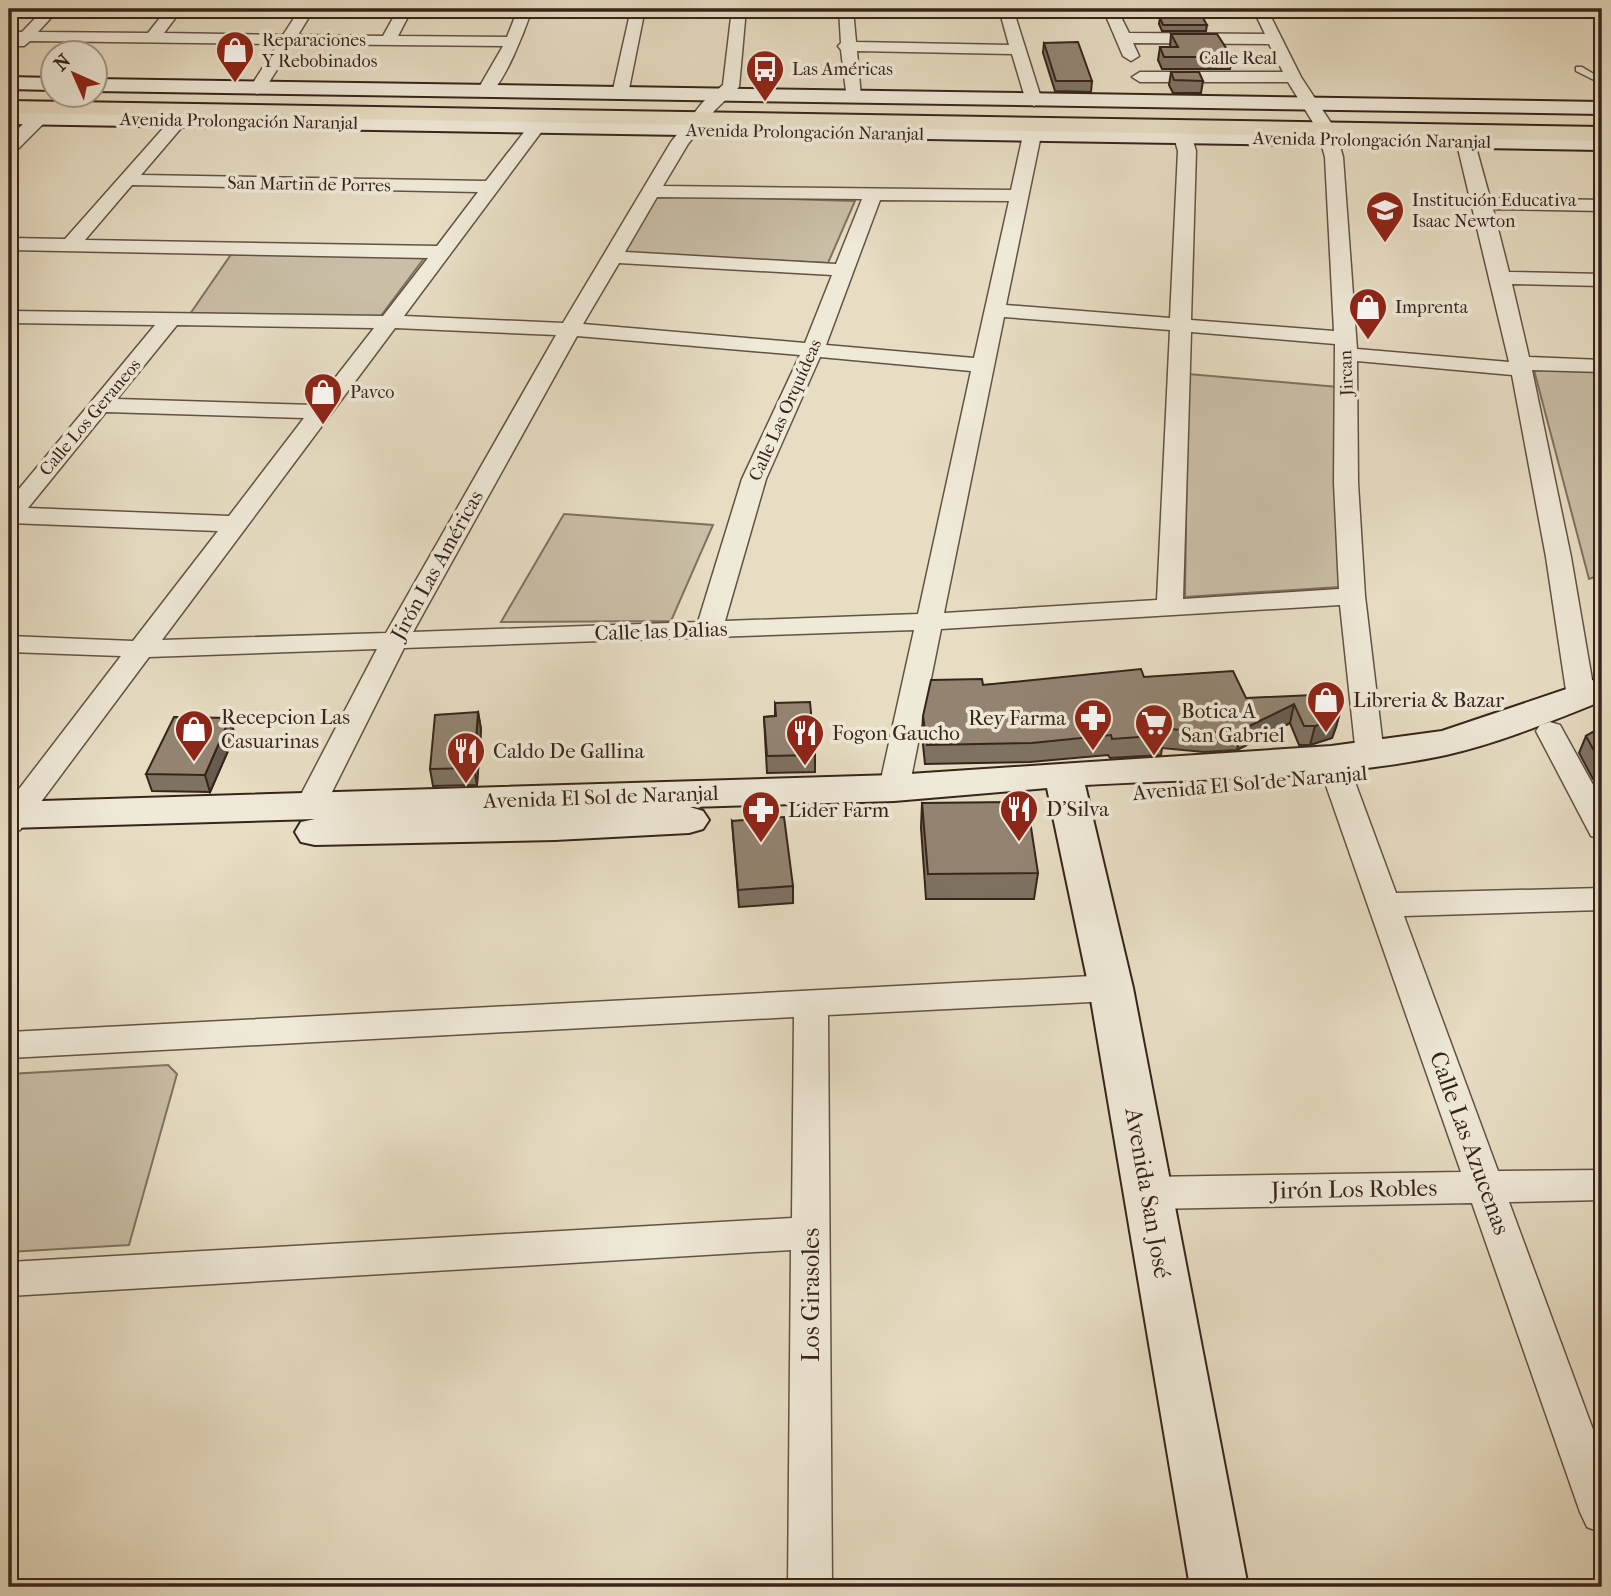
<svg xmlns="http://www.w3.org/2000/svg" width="1611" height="1596" font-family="'IM FELL French Canon',serif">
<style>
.green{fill:#c9bea6;stroke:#807160;stroke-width:2}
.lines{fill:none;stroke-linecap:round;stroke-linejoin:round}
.lane-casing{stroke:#635244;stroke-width:3}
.street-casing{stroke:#635244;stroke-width:3}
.secondary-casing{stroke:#37241a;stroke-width:4}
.primary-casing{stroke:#37241a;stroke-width:4}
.lane{fill:#efe9d8;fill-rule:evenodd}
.street{fill:#efe9d8;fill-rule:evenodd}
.secondary{fill:#efe9d8;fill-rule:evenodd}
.primary{fill:#e7ddc3;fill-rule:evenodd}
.wall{fill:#7e7262;stroke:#37241a;stroke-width:2}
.shaded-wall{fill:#675c50;stroke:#37241a;stroke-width:2}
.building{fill:#938472;stroke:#37241a;stroke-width:2}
.labels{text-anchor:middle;stroke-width:7;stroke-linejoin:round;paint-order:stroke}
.far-poi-label{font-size:18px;fill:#37241a;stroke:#efe9d8;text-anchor:start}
.far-street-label{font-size:18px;fill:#37241a;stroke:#efe9d8}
.street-label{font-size:21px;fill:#37241a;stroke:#efe9d8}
.poi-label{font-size:21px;fill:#37241a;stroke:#efe9d8;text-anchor:start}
.near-street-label{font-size:24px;fill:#37241a;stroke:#efe9d8}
</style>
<rect width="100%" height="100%" fill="#e7ddc3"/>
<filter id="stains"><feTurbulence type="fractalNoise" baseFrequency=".00286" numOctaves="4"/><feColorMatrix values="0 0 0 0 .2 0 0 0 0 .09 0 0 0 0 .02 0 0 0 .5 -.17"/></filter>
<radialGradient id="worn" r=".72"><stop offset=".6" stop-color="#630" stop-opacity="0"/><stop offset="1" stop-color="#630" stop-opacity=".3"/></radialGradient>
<path class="green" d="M657,195L855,201L828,263L621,253Z
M232,253L425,257L380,317L190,314Z
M1534,370L1602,372V574L1589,579Z
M1188,374L1338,387L1339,587L1185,597Z
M564,514L713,525L671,621L501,622Z
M168,1065L177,1074L129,1245L9,1252V1074Z"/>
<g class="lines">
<defs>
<path id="lane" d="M1576,67H1582L1602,79V84L1576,71Z"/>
<path id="street" d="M44,9H59L38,32L148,33L167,9H182L164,33L283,35L300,9H314L298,35L383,36L398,9H412L398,36L507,37L518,9H532C526,27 502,92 485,96L477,91L503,46L293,44L263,92L257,94L249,89L278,44L30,41L24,46H14L13,41H9V31L22,32Z
M631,9H645L628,94L620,99L612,94Z
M732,9H746L739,87L715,110L688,144L663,186L1011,190L1023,135L1026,131H1038L1041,135L1006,305L1170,318L1178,151L1174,137L1183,132L1192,137L1196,151L1191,320L1334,331L1325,157L1317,129L1288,82H1140L1132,77L1140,72H1283L1269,44L1133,43L1139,56L1131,61L1123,56L1103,9H1117L1129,33L1265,34L1253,9H1267L1301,77L1335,129L1343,157L1357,349L1509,362L1456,140L1459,136L1465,135L1474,140L1490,198L1602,200V211L1493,209L1509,272L1602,274V286L1512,284L1529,357L1602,360V372L1532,370L1571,557L1595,697L1591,703L1581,706L1571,703L1567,697L1546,557L1512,375L1357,361L1358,483L1365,596L1384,755L1380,762L1370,764L1360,762L1356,755L1340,605L941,629L909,788L904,795L894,798L884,795L879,788L914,630L404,648L325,806L321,813L310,816L299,813L295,806L377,649L149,657L20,830L9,833V802L121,656L9,652V636L133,641L218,531L9,523V501L155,325L9,323V311L383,316L428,258L9,250V238L65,239L174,116L180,115L188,120L141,175L486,181L531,123L537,122L545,127L404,316L563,323L671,142L703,102L723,85ZM132,185L478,192L437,246L85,240ZM657,197L862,199L836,264L625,252ZM880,200L1009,201L974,358L826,345ZM619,263L832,275L805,343L583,324ZM1004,317L1170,330L1157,600L944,613ZM177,325L374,328L314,405L117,399ZM395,328L556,335L386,633L162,640ZM1191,332L1335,344L1334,483L1339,589L1183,599ZM577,336L800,355L742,479L698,622L413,632ZM820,357L971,371L918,614L725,621L766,479ZM106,412L304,418L229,516L28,508Z
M839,9H853L856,42L1009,45L999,9H1013L1042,101L1034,106L1026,101L1012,54L857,51L861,97L859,100H847L841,50L838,46L841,43Z
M39,113L45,114L47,118L45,122L15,152L9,153V138L33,114Z
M1550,722L1560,725L1602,801V839L1591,836L1536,731L1540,725Z
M1337,764L1347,767L1352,774L1396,893L1602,888V910L1404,916L1498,1171L1602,1170V1200L1509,1202L1602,1454V1533L1587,1527L1580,1512L1472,1203L1148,1209L1135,1204L1129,1193L1135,1182L1148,1177L1461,1172L1322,774L1327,767Z
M1111,975L1123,979L1128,988L1123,997L1111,1001L828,1015L832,1587H788L791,1250L9,1296V1262L792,1218L794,1017L9,1058V1032Z"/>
<path id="secondary" d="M9,77L52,78V90L9,89Z
M94,79L1602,102V114L94,91Z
M9,110L1602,136V150L9,124Z
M1602,677V701C1552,721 1499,743 1446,755C1329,780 1204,778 1085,785L1133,988L1248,1587H1190L1089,988L1047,788L894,801L690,807L703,811L709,820L703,829L689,833L555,840L315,845L301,842L295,832L301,822L315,819L9,828V802L894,775L1331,746L1442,731Z"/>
<path id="primary" d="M9,101L1602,127V141L9,113Z"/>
</defs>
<use href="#lane" class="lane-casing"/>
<use href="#street" class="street-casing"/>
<use href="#secondary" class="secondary-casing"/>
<use href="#primary" class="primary-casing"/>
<use href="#lane" class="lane"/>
<use href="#street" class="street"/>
<use href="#secondary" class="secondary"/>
<use href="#primary" class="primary"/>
</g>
<path class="wall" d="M1160,18L1207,25L1206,31H1162L1159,24Z
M1171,34L1232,57L1230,69H1162L1158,60L1160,47H1170Z
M1044,43L1092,81L1091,92L1055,91L1043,53Z
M1171,72L1203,81L1201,93H1173L1169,85Z
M1144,677L1246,698L1341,708L1336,727L1332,738L1310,745H1299L1290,723L1237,750L1204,752L1162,748L1161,755L1110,758L1108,755L1030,762L925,764L922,735L923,716L983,685Z
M775,703L815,755V772L767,773L764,717L775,716Z
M478,712L481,729L477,785L433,786L430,769Z
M1602,727V779H1593L1579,753L1586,736Z
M235,735L210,792L152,791L146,774Z
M922,803L1038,873L1034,899H926L921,828Z
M732,821L793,886V903L739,907Z"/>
<path class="shaded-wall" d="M1294,704L1290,723L1237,750L1241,730Z
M1341,708L1336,727L1332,738L1310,745L1315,726Z
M478,712L481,729L477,785L474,768Z
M230,718L235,735L210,792L205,775Z"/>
<path class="building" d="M1160,18H1203L1207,25H1163Z
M1171,34H1217L1232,57H1164L1160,47H1178Z
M1078,42L1092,81H1056L1044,43Z
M1171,72H1199L1203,81L1174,80Z
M1141,669L1144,677L1233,671L1246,698L1335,694L1341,708L1337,719L1315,726H1304L1294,704L1241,730L1208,733L1162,728L1165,735L1112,739L1111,735L1032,743L927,745L923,716L931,680L982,679L983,685Z
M810,702L815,755L767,756L764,717L776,716L775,703Z
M478,712L474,768L430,769L435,715Z
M174,717L230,718L205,775L146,774Z
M1602,727V762H1600L1586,736Z
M1013,802L1029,814L1038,873L928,874L922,803Z
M784,817L793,886L738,890L732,821Z"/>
<defs>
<symbol id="shop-pin" viewBox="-11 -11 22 30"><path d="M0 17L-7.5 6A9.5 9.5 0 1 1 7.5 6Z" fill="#8f2418" stroke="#efe9d8"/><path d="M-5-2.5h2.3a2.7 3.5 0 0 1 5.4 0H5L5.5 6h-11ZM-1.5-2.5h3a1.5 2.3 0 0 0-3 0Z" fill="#fff"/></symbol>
<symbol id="bus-pin" viewBox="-11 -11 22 30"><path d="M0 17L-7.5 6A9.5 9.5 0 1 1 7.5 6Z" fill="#8f2418" stroke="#efe9d8"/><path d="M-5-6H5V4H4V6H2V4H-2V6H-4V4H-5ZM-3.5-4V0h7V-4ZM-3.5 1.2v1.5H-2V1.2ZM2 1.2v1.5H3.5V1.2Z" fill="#fff"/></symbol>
<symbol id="school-pin" viewBox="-11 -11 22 30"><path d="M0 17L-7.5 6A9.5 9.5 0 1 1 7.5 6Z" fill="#8f2418" stroke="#efe9d8"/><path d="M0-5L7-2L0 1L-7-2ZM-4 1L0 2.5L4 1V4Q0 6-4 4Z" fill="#fff"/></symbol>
<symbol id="pharmacy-pin" viewBox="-11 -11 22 30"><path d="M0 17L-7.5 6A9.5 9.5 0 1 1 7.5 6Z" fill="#8f2418" stroke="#efe9d8"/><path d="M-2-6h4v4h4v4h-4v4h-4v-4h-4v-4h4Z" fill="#fff"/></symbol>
<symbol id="supermarket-pin" viewBox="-11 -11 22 30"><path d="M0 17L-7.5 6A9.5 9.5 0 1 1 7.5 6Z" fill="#8f2418" stroke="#efe9d8"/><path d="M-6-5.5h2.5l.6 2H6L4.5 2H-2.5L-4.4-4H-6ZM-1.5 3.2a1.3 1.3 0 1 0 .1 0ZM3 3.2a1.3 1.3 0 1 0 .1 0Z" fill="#fff"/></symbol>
<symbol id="restaurant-pin" viewBox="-11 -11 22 30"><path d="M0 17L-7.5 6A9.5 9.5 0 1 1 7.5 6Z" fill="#8f2418" stroke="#efe9d8"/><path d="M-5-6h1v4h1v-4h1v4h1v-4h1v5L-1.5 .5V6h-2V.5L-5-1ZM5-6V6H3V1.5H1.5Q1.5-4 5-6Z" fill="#fff"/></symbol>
</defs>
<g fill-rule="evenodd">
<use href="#shop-pin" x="213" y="28" width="44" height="60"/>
<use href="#bus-pin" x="743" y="47" width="44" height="60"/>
<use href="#school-pin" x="1363" y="188" width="44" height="60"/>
<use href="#shop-pin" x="1346" y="285" width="44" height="60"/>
<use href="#shop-pin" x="301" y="370" width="44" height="60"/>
<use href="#shop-pin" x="1304" y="678" width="44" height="60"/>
<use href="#pharmacy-pin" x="1071" y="696" width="44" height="60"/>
<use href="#supermarket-pin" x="1132" y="701" width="44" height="60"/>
<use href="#shop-pin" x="172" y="707" width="44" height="60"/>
<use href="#restaurant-pin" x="783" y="711" width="44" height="60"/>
<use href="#restaurant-pin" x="444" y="729" width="44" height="60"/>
<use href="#restaurant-pin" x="997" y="787" width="44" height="60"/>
<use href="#pharmacy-pin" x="739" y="788" width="44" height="60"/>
</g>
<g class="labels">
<g class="far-poi-label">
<text x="262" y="46">Reparaciones<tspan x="262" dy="21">Y Rebobinados</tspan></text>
<text x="792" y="75">Las Américas</text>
<text x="1412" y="206">Institución Educativa<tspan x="1412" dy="21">Isaac Newton</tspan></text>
<text x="1395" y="313">Imprenta</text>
<text x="350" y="398">Pavco</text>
</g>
<g class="far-street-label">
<text x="1238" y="64">Calle Real</text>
<text transform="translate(239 121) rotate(1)" y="6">Avenida Prolongación Naranjal</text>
<text transform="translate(805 132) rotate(1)" y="6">Avenida Prolongación Naranjal</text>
<text transform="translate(1372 140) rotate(1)" y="6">Avenida Prolongación Naranjal</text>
<text transform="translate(309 184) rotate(1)" y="6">San Martin de Porres</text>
<text transform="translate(1346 373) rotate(-92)" y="6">Jircan</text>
<text transform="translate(785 410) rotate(-66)" y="6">Calle Las Orquídeas</text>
<text transform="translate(90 417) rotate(-50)" y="6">Calle Los Geraneos</text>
</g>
<g class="street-label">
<text transform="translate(437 565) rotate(-61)" y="7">Jirón Las Américas</text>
<text transform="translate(661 631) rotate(-2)" y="7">Calle las Dalias</text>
<text transform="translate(1250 783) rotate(-5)" y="7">Avenida El Sol de Naranjal</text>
<text transform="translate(601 797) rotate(-2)" y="7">Avenida El Sol de Naranjal</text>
</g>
<g class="poi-label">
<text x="1353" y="707">Libreria &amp; Bazar</text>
<text x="1181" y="718">Botica A<tspan x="1181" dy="24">San Gabriel</tspan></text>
<text x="221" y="724">Recepcion Las<tspan x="221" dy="24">Casuarinas</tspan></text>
<text x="1066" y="725" text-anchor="end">Rey Farma</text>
<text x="832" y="740">Fogon Gaucho</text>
<text x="493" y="758">Caldo De Gallina</text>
<text x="1046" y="816">D'Silva</text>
<text x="788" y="817">Lider Farm</text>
</g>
<g class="near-street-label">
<text transform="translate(1470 1143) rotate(70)" y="8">Calle Las Azucenas</text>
<text transform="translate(1354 1189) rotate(-1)" y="8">Jirón Los Robles</text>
<text transform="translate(1148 1193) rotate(80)" y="8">Avenida San José</text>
<text transform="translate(811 1295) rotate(-90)" y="8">Los Girasoles</text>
</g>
</g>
<rect width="1611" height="1596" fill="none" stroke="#e7ddc3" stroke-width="35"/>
<rect x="10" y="10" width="1590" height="1575" fill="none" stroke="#37241a" stroke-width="3.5"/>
<rect x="18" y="18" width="1576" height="1561" fill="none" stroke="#37241a" stroke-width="2"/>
<g transform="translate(74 74) rotate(315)"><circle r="33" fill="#efe9d8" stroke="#a59a8c" stroke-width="2"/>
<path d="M0-5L12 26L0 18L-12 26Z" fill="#8f2418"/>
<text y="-10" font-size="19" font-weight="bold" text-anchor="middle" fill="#37241a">N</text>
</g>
<rect width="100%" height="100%" filter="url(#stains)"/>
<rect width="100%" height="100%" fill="url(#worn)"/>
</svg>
